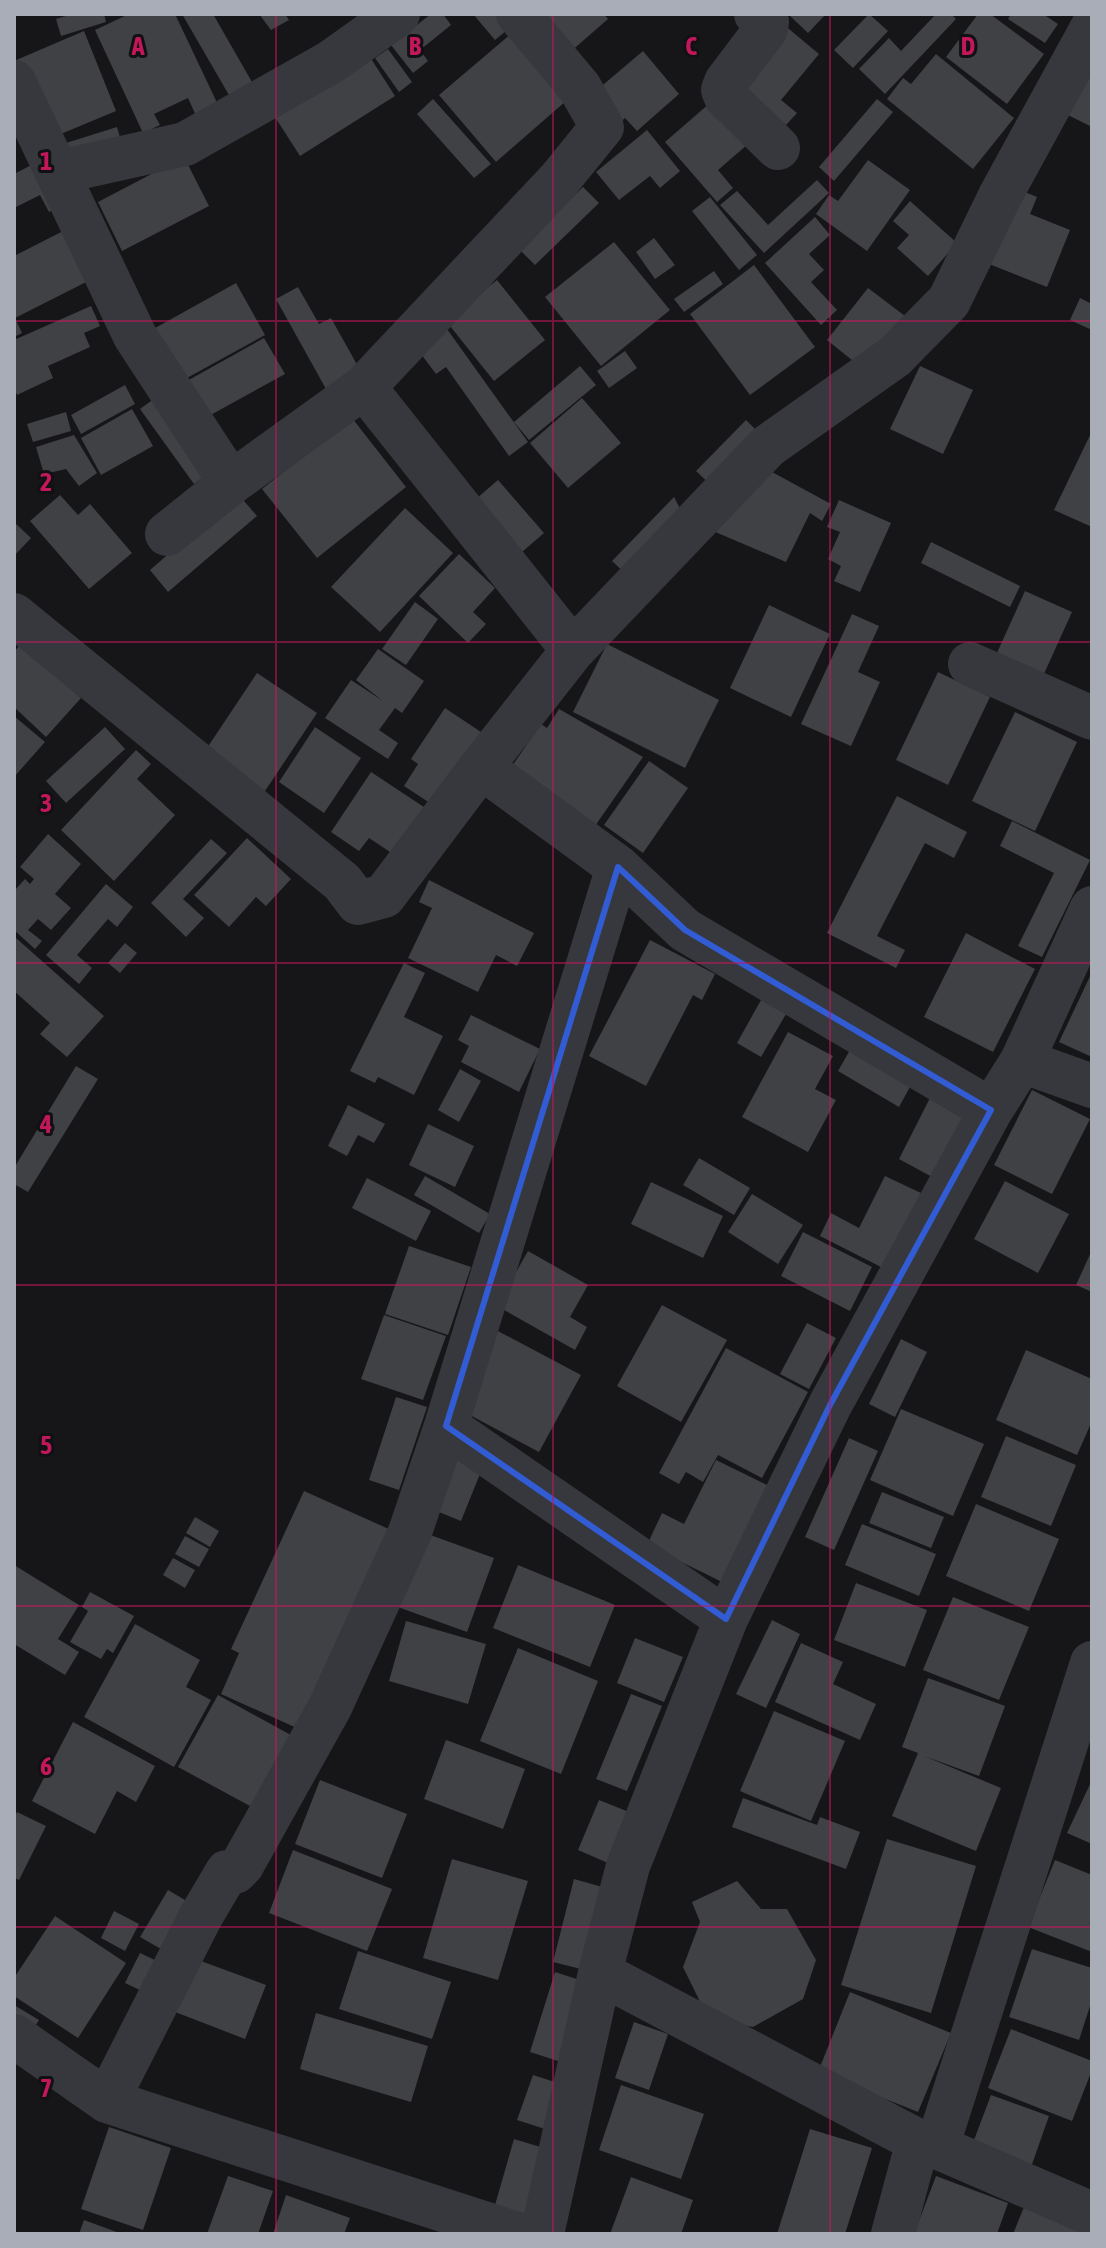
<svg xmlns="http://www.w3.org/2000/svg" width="1106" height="2248" font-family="'Asap Condensed',sans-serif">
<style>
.building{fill:#404145}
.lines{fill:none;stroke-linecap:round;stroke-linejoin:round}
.street{stroke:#37383d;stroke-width:44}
.marked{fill:none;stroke:#325cd3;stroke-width:6;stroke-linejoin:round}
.grid{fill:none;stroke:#c2185b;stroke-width:2;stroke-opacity:0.55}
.grid-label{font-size:26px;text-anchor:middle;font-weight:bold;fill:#c2185b;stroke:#111113;stroke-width:6;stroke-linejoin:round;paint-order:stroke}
</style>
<rect width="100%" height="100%" fill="#161618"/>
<path class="building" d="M72,14H104L106,22L61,36L56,19Z
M129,14H175L220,109L198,120L188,98L154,114L160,125L143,133L95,30Z
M182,14H213L256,89L233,102Z
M259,14H285L289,20L271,30Z
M431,14H443L451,25L420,50L428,61L413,73L391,45Z
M473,14H514L519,20L495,40Z
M535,14H604L608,19L569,53Z
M788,14H826L808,33Z
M869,14L888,31L853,68L834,50Z
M936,14H951L956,19L885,94L859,69L889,38L901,51Z
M978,14H990L1044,54L1007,104L946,57Z
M1011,14H1043L1058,24L1045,43L1008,19Z
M783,24L819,54L781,100L797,113L786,125L735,82Z
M518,28L574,94L496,162L439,95Z
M84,31L116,111L44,141L14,61Z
M388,49L412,82L399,92L375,58Z
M643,51L679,94L637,131L625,118L617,125L591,95Z
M936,54L1014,118L973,169L887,99L903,78L911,84Z
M370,57L395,96L300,156L275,117Z
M1092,67V127L1068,115Z
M718,96L755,138L718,170L733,188L717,202L665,142Z
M433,99L491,164L474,178L417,114Z
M877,99L893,112L834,181L819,167Z
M117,127L124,151L73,167L66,143Z
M647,130L680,171L660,188L650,176L619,200L596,172Z
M47,157L70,201L49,212L40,195L14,208V174Z
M184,157L209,206L122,251L98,202Z
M868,160L910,190L867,251L816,214L829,195L838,201Z
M817,180L829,193L764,253L720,205L737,191L768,225Z
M1010,186L1037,197L1030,214L1070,230L1047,287L979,260Z
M583,187L599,203L535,265L519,249Z
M710,197L757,255L739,270L692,211Z
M910,201L957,243L928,276L897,248L909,235L893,221Z
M815,217L830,235L809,254L824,270L811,282L837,310L821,325L765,263Z
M79,223L104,273L15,318L22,333L14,337V256Z
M654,238L675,265L655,279L636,252Z
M614,242L670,310L601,366L545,297Z
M754,265L815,347L750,395L690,314Z
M714,271L723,284L684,312L674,299Z
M497,280L545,340L494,381L446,321Z
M236,283L265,335L176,384L148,332Z
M298,287L319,324L331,318L360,370L326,389L276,299Z
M868,288L905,316L863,369L827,340Z
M1080,298L1092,304V330L1070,320Z
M91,306L100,326L84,333L90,347L48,366L53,378L17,395L14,388V340Z
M447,329L528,442L509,456L446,367L436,374L418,350Z
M264,338L285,374L198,422L178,386Z
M625,351L637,368L609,388L597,371Z
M580,366L596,385L529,440L514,422Z
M920,366L973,390L943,454L890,429Z
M125,385L135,404L81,434L71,415Z
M162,393L215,469L194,484L140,409Z
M582,398L621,443L568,488L530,443Z
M132,409L153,446L101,475L81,438Z
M66,412L71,431L33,442L27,424Z
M352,418L406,487L317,558L262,489Z
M746,420L763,437L714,488L696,471Z
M1092,431V527L1054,510Z
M74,435L97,473L79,486L66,469L44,474L36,447Z
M772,472L831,504L822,521L810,513L786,562L713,531Z
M498,480L544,533L514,559L469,505Z
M238,494L257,516L168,592L150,570Z
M60,495L78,515L90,504L132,553L89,589L30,521Z
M674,497L684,516L627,575L612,561Z
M839,500L891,523L860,592L834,581L841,566L828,559L840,532L827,527Z
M405,508L453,553L380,632L331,587Z
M14,522L31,538L14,556Z
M931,542L1020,586L1010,607L921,563Z
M459,554L495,588L473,612L486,624L468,643L419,596Z
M1025,591L1072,612L1043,676L996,655Z
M415,602L438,619L406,665L382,649Z
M769,605L830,634L791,717L730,688Z
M852,614L879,626L858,672L880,682L851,746L801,724Z
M21,644L81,698L46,737L14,707V652Z
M607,644L719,700L685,768L573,712Z
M378,649L424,681L402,713L395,708L379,730L398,743L388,759L325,718L351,680L383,701L356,680Z
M938,672L990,697L948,785L896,760Z
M257,673L317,713L263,794L203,754Z
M445,708L484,734L436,807L404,786L418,764L411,759Z
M559,709L643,757L588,836L510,769L541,724L547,728Z
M1015,712L1077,742L1035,831L972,801Z
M14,716L45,742L14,777Z
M105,727L125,749L66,803L46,781Z
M315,727L361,758L324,813L279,782Z
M136,750L151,764L137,779L175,815L114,881L61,830Z
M649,761L688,788L643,853L604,825Z
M371,772L433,813L402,860L369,838L359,851L331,832Z
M897,796L967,832L954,858L925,843L877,936L905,950L896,968L827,933Z
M1012,821L1090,860L1042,957L1018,946L1054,873L1000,846Z
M48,834L81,864L55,894L71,908L51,930L38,919L28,930L42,941L35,949L14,930V891L25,879L30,884L34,879L20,867Z
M247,838L291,879L266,906L256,897L229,927L194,895Z
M211,839L227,853L183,899L204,918L186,937L151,903Z
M429,880L534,933L517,966L496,955L478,992L408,958L432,908L419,902Z
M106,884L133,907L117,927L108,919L77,955L92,968L79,984L46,955Z
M966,933L1035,969L993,1052L924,1017Z
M16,938L104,1016L67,1057L40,1034L50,1023L14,991V941Z
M650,940L715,974L702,1000L693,995L646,1086L589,1056Z
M125,943L137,953L120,973L108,963Z
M404,963L425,973L404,1017L443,1036L414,1095L378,1077L375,1083L350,1071Z
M1092,972V1057L1059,1042Z
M761,1000L786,1014L761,1057L737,1043Z
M471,1015L540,1049L519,1092L461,1062L469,1046L458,1040Z
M788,1032L833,1056L815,1089L836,1100L808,1152L742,1117Z
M850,1050L911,1085L899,1107L838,1071Z
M76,1066L98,1079L28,1192L14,1184V1168Z
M460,1069L481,1081L459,1122L438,1110Z
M1032,1090L1090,1119L1052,1194L994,1165Z
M931,1096L967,1115L934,1178L899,1159Z
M348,1105L385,1124L374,1143L358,1135L347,1156L328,1146Z
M428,1124L474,1146L455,1187L409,1165Z
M699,1158L750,1188L734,1215L683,1185Z
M425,1176L490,1214L479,1233L414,1195Z
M885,1176L921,1193L883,1268L820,1236L831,1213L859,1228Z
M367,1178L431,1211L416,1241L352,1208Z
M1005,1181L1069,1214L1038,1273L974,1239Z
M651,1182L723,1216L703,1258L631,1224Z
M752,1194L803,1225L778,1264L728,1232Z
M803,1232L872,1267L850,1311L781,1276Z
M409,1246L471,1267L448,1335L385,1314Z
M1092,1250V1292L1076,1285Z
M528,1251L588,1285L570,1317L587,1327L575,1350L497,1306Z
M662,1305L727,1340L681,1422L617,1386Z
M384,1315L446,1336L423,1400L361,1379Z
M807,1323L836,1338L809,1389L780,1374Z
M496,1330L581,1375L539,1452L455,1407Z
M901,1339L927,1352L895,1417L869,1404Z
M726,1348L808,1392L762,1478L718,1455L703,1482L686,1472L679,1484L659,1473Z
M1026,1350L1092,1379V1421L1077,1455L996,1420Z
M396,1397L427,1407L399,1490L369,1480Z
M901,1409L984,1444L953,1516L870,1480Z
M1006,1436L1076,1465L1051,1526L981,1497Z
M849,1438L878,1451L834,1550L805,1537Z
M450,1448L484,1464L461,1521L424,1506Z
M716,1460L771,1487L724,1583L647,1545L662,1513L684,1524Z
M304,1491L391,1530L299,1729L221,1694L239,1653L231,1649Z
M882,1492L944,1517L931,1548L869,1523Z
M976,1504L1059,1539L1029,1611L946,1576Z
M195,1517L219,1531L210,1547L186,1533Z
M862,1524L936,1554L919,1596L845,1565Z
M422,1532L494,1558L467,1632L395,1606Z
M185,1536L209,1549L199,1567L175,1554Z
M173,1558L195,1570L185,1588L163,1575Z
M14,1565L79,1605L58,1639L79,1652L65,1675L14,1644Z
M518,1565L615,1605L590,1667L493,1628Z
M856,1583L927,1610L905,1667L834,1640Z
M90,1592L134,1616L113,1653L107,1649L101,1659L70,1642L88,1611L82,1607Z
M953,1597L1029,1627L999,1700L923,1670Z
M772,1620L800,1634L766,1708L736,1694Z
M406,1621L486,1644L468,1704L389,1681Z
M135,1624L200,1660L186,1687L211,1700L174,1767L84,1717Z
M635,1638L683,1657L664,1702L617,1683Z
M801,1643L843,1662L833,1684L876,1704L860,1740L775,1702Z
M518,1648L598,1681L561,1774L480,1741Z
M928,1678L1005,1706L979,1776L924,1756L1001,1788L976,1851L892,1816L918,1753L902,1747Z
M631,1694L662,1706L627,1791L596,1779Z
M218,1695L298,1739L259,1811L178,1767Z
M774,1711L845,1741L811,1821L740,1791Z
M73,1722L155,1766L136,1802L117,1791L95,1834L32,1801Z
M446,1740L525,1769L503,1829L424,1799Z
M320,1780L407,1814L382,1878L295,1844Z
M1092,1780V1844L1067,1833Z
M743,1798L817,1825L820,1817L860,1832L846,1869L732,1827Z
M599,1800L629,1812L608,1863L578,1850Z
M17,1812L46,1826L19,1880L14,1878V1818Z
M887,1839L976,1866L931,2013L841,1985Z
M293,1850L392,1889L367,1951L269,1913Z
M452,1859L528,1881L498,1980L423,1958Z
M1055,1860L1092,1875V1952L1028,1927Z
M574,1879L606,1888L585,1970L553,1962Z
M737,1881L761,1909H787L816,1960L803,1999L753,2027L708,2018L683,1967L700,1922L692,1902Z
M168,1890L195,1906L168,1953L140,1937Z
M114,1911L139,1924L125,1951L101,1938Z
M55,1916L126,1963L78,2038L14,1996V1978Z
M1032,1949L1092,1968V2000L1079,2040L1009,2017Z
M358,1951L451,1982L432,2039L339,2009Z
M140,1953L159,1962L144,1992L125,1983Z
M190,1957L266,1985L245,2039L170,2010Z
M555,1972L586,1982L561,2062L530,2052Z
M850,1992L951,2033L918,2112L818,2072Z
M14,2005L39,2020L28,2038L14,2029Z
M316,2013L428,2046L411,2102L300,2069Z
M634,2022L668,2034L649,2090L615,2078Z
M1011,2029L1092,2061V2070L1072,2121L988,2088Z
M533,2075L564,2085L548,2130L517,2120Z
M621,2085L704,2114L681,2179L599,2150Z
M991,2095L1049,2116L1030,2170L971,2148Z
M109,2127L171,2148L143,2230L81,2209Z
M810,2129L872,2148L845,2234H777Z
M514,2139L547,2149L528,2215L495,2205Z
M228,2176L273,2191L258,2234H207Z
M936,2176L1008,2203L997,2234H914Z
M631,2177L693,2200L681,2234H610Z
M286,2195L350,2218L344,2234H273Z
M1026,2202L1089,2234H1013Z
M84,2220L122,2234H79Z"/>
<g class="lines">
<path class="street" d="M756,14L767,22L766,29L726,82L723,90L726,97L778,148
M14,82L135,336L231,483
M59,172L185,144L331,62L398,14
M364,387L573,650
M167,534L231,483L364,387L559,180L602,127L580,88L518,14
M14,615L342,882L358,903L384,896L481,767L573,650L768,446L894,357L949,301L1000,196L1092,28
M970,664L1092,718
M481,767L618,867L685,930L991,1110
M1022,1061L1092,1086
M446,1426L726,1619
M600,1973L918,2141L937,2147L1092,2214
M14,2036L107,2101L517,2234
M107,2101L201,1916L227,1872H235L242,1865L330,1707L410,1532L446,1426L618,867
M937,2147L1092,1663
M542,2234L600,1973L628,1866L726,1619L830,1405L991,1110L1022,1061L1092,908
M893,2234L918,2141"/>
</g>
<path class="marked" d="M618,867L685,930L991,1110L830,1405L726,1619L446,1426Z"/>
<path class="grid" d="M276,14V2234M553,14V2234M830,14V2234M14,321H1092M14,642H1092M14,963H1092M14,1285H1092M14,1606H1092M14,1927H1092"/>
<g class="grid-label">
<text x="138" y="55">A</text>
<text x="415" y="55">B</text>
<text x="691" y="55">C</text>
<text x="968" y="55">D</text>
<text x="46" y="170">1</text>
<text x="46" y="491">2</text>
<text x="46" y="812">3</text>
<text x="46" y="1133">4</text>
<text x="46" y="1454">5</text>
<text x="46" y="1775">6</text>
<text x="46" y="2097">7</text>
</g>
<rect width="1106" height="2248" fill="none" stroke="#a8adb8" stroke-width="32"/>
</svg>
